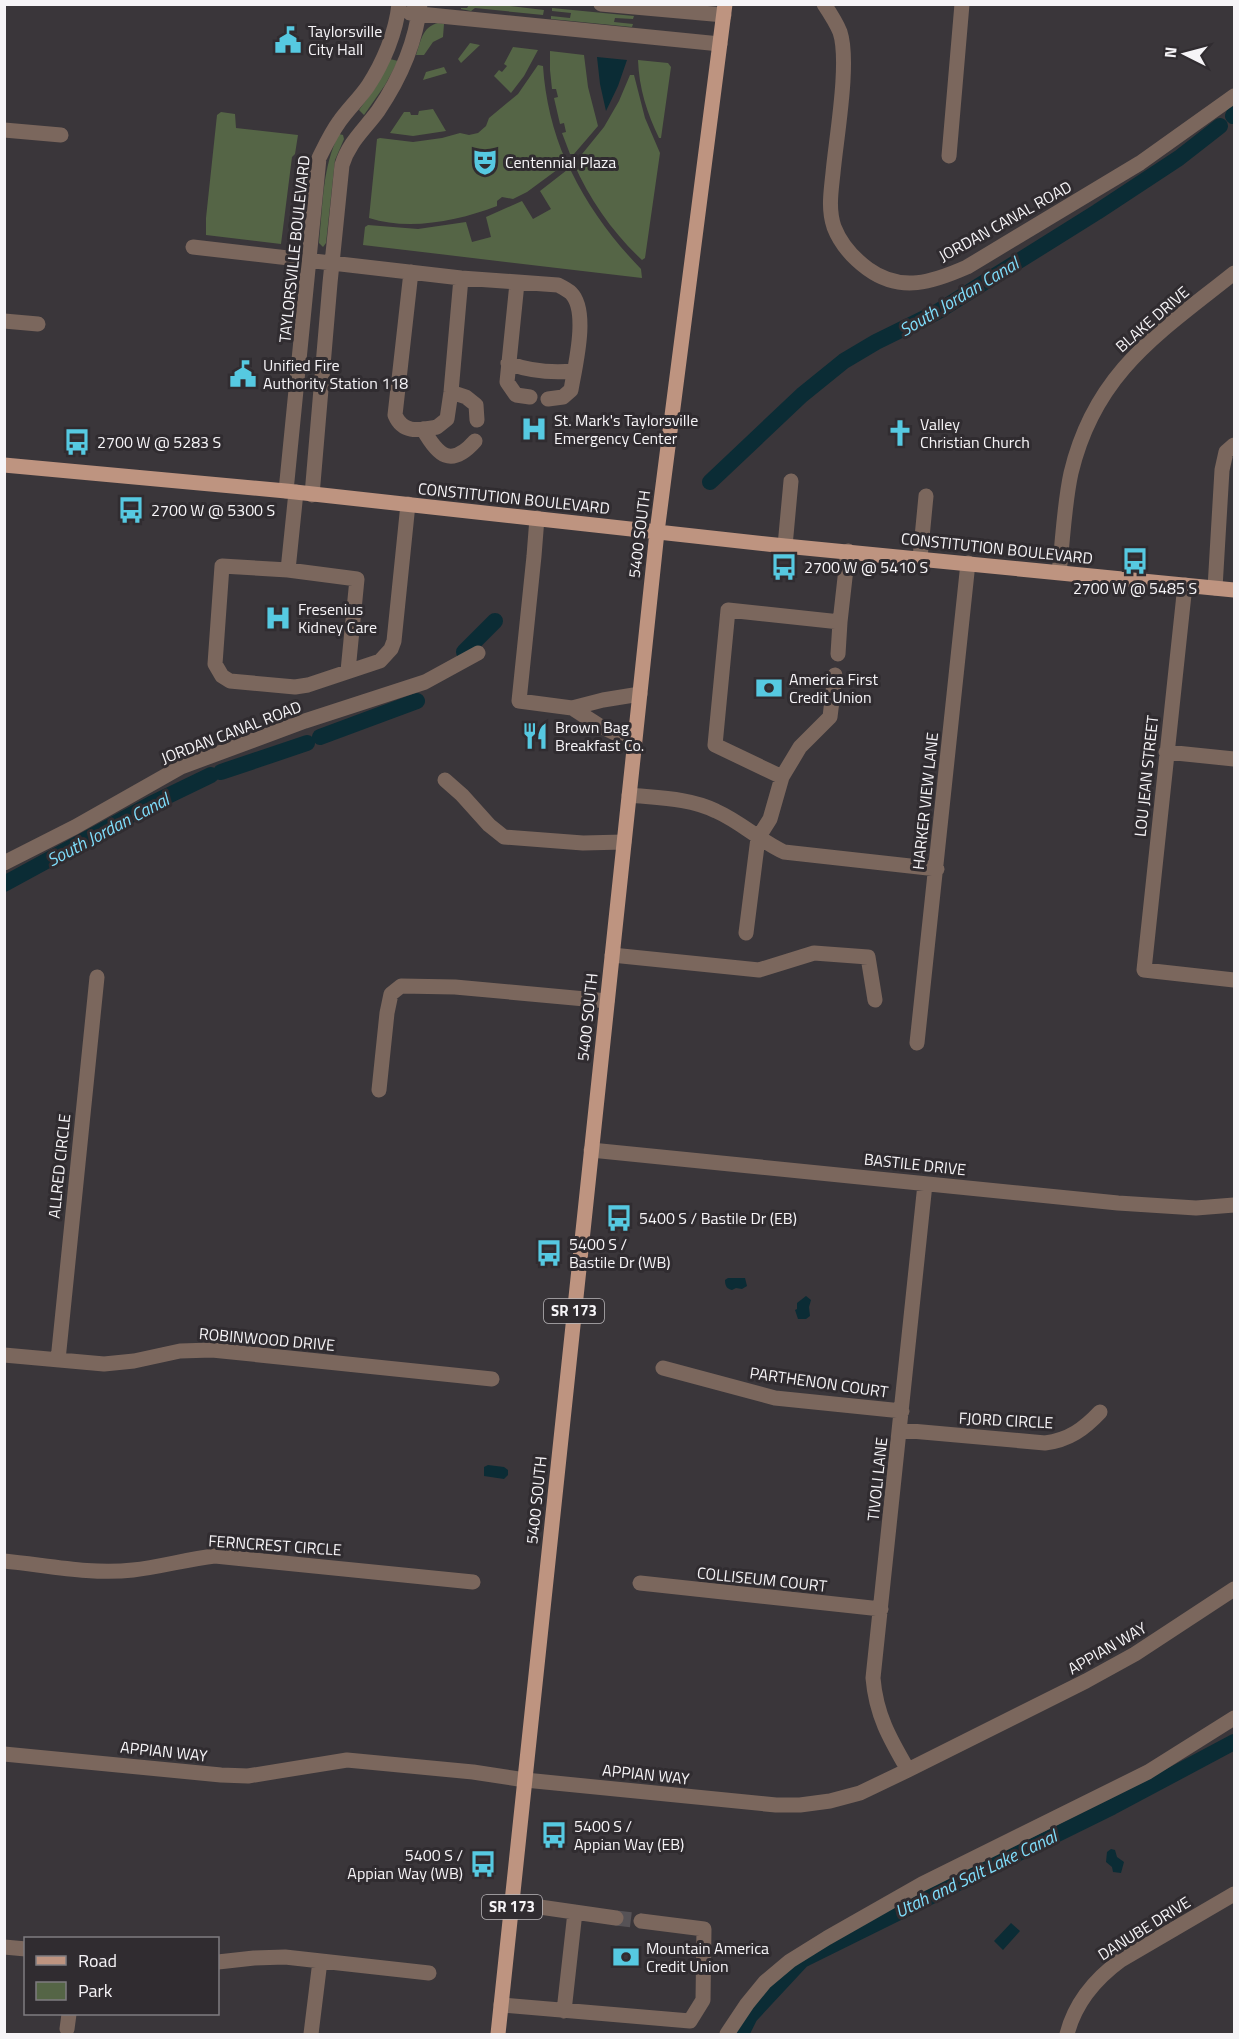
<svg xmlns="http://www.w3.org/2000/svg" width="1239" height="2039" font-family="'Titillium Web',sans-serif">
<style>
.green{fill:#556546}
.water{fill:#0b2c35}
.lines{fill:none;stroke-linecap:round;stroke-linejoin:round}
.canal{stroke:#0b2c35;stroke-width:16}
.minor-tunnel{stroke:#565256;stroke-width:15;stroke-dasharray:15 8;stroke-linecap:butt}
.minor{stroke:#7b675d;stroke-width:15}
.major{stroke:#be9480;stroke-width:15}
.labels{text-anchor:middle;stroke-width:6;stroke-linejoin:round;paint-order:stroke}
.shield{fill:#302c30;stroke:#bbb8bb;stroke-width:1.5}
.shield-label{font-size:15px;font-weight:bold;fill:#f6f4f7}
.poi-label{font-size:16px;fill:#f6f4f7;stroke:#302c30;text-anchor:start}
.street-label{font-size:16px;fill:#f6f4f7;stroke:#302c30}
.water-label{font-size:18px;font-style:italic;fill:#7fddfb;stroke:#302c30}
</style>
<rect width="100%" height="100%" fill="#3a363a"/>
<path class="green" d="M493,4L544,10L543,15L475,8L471,11L461,9V8H467L469,5Z
M552,8L634,16L633,19L615,18L614,22L633,24L632,27L551,19V16L570,18L571,13L552,11Z
M438,23L444,24L443,37L433,42L424,55H416C421,41 422,27 438,23Z
M470,43L480,45L461,63L458,59Z
M513,47L538,50L524,76L511,93L494,76L499,70L502,72L507,66L504,64Z
M550,51L584,55L588,87L598,126L574,154H570L562,133L566,132L564,123L560,124L554,98L558,97L556,89H552L550,70Z
M390,59L398,61L385,85L364,115L359,110L375,88Z
M638,60L668,63L671,67L661,138H659C647,113 639,88 638,60Z
M538,65L543,66C545,98 553,132 566,161L565,164L527,192L513,199L502,197L497,201V206C458,221 409,231 369,218L377,139L380,138L413,142L442,138L460,133L469,135L478,133L486,126L489,118L518,94Z
M444,67L447,73L423,80L426,72Z
M630,75H634L645,118L660,153L645,258L642,260C613,233 590,200 574,164L604,127L619,101Z
M433,109L446,131L413,136L390,133L404,112H410L411,115H418L419,111Z
M221,112L235,114L236,128L298,135L295,154L292,157L281,244L206,235V218L217,115Z
M339,134L343,135L344,139L335,160L326,243L323,247L319,243C323,206 322,167 339,134Z
M567,170L571,171C589,208 612,239 641,269L642,278L363,245L365,227L368,225L418,229L466,222L472,242L491,237L486,217L522,201L533,219L551,209L540,191Z"/>
<path class="water" d="M597,57L627,60L618,86L606,111L600,84Z
M728,1278H745L747,1286L742,1289L736,1288L732,1290C727,1289 725,1286 725,1280Z
M806,1296L811,1300L809,1307L810,1316L806,1319H798L795,1310L797,1309V1303Z
M488,1465L504,1467L508,1470V1475L504,1479L484,1476V1467Z
M1111,1849L1115,1850L1117,1857L1124,1862L1121,1873L1113,1872L1112,1867L1106,1862L1107,1852Z
M1011,1923L1020,1931L1003,1950L994,1941Z"/>
<g class="lines">
<path class="canal" d="M1233,116L1234,114
M710,482L802,395L844,361L876,342L937,312L1097,212L1179,158L1220,126
M464,652L495,621
M320,737L417,701
M221,772L307,743
M4,884L151,804L211,775
M741,2034L750,2016L802,1960L1112,1807L1234,1742"/>
<path class="minor-tunnel" d="M616,1918L641,1921"/>
<path class="minor" d="M601,4L724,15
M824,4C830,13 836,22 840,32C850,62 836,139 833,173C831,192 828,209 834,227C841,245 853,258 868,269C901,293 933,282 967,267L1140,163L1234,96
M410,13L720,44
M4,130L61,135
M949,156L962,4
M193,247L461,278L558,285C562,287 568,290 571,293C589,311 575,366 571,390L563,397L548,399
M411,272L395,415C403,434 419,430 437,427L447,419L451,392L461,278
M517,283L507,382L516,395L530,397
M4,321L38,324
M508,363C529,371 552,373 574,371
M451,392L466,397L476,405L477,420
M423,429C438,456 451,468 475,441
M286,491L319,158C325,146 331,133 339,122C348,109 359,99 368,86C383,63 396,33 399,4
M296,492L288,570L222,566L215,664L222,676L230,681L295,687L308,685L380,661L391,649L394,641L408,504
M312,495L330,283L342,165C349,142 364,130 378,111C399,80 416,42 420,4
M537,518L534,556L519,701L572,708L603,700L640,694
M785,546L791,481
M920,558L926,496
M288,570L357,579L348,671
M1059,572C1063,540 1064,505 1071,473C1095,372 1159,333 1234,273
M1185,585L1144,970L1234,980
M1215,588L1222,470L1226,452L1234,445
M838,654L840,622
M572,708L600,726L634,742
M1166,752L1234,759
M782,777L800,747L830,717L835,675
M445,780L462,795L489,825L504,837L583,843L624,842
M629,795C658,798 690,798 716,811C741,822 760,841 784,852L937,869
M4,863L75,827L181,767L305,721L425,682L478,653
M746,933L758,838L770,819L782,777L715,745L728,610L840,622L848,551
M612,955L759,970L814,953L868,957L875,1000
M917,1043L968,563
M379,1090L387,1013L391,994L401,986L455,987L607,1001
M591,1150L1118,1203L1196,1208L1234,1205
M4,1355L104,1364L134,1361L180,1351L212,1350L492,1379
M58,1360L97,977
M663,1368L775,1398L902,1411
M900,1430L1045,1443C1069,1440 1084,1429 1100,1412
M4,1561C46,1565 91,1575 133,1570C161,1567 187,1559 215,1556L473,1582
M640,1583L881,1609
M4,1754L221,1775L248,1776L347,1760L473,1772L525,1780L776,1805H800L830,1801L860,1793L908,1770L1086,1681L1135,1654L1234,1589
M908,1770C890,1739 876,1715 873,1678L925,1184
M512,1903L616,1918
M4,1947L26,1949
M218,1962L254,1958L285,1957L429,1973
M501,2005L690,2021L703,2000L704,1929L641,1921
M564,2011L575,1912
M67,2029L69,2014
M311,2034L320,1961
M727,2034L747,2004L765,1982L790,1961L827,1938L922,1884L1148,1772L1234,1718
M1067,2034C1075,2003 1095,1979 1121,1960L1234,1894"/>
<path class="major" d="M4,465L286,491L785,546L1234,590
M498,2034L657,532L725,4"/>
</g>
<defs>
<symbol id="civic-bare" viewBox="-9 -9 18 18"><path d="M-.6-6.5H3V-4.5H.6V-3L4-1V1h2V6H-6V1h2V-1L-.6-3ZM-1.2 2.5V6h2.4V2.5Z" fill="#56c9e1" stroke="#302c30" stroke-width="2.5" paint-order="stroke"/></symbol>
<symbol id="theatre-bare" viewBox="-9 -9 18 18"><path d="M-5-5.5Q0-4 5-5.5V0Q5 5 0 6Q-5 5-5 0ZM-3.3-2.5H-1v1.5H-3.3ZM1-2.5H3.3v1.5H1ZM-2.8 1Q0 5.5 2.8 1Z" fill="#56c9e1" stroke="#302c30" stroke-width="2.5" paint-order="stroke"/></symbol>
<symbol id="hospital-bare" viewBox="-9 -9 18 18"><path d="M-5-5h3v3.5h4V-5h3V5h-3V1.5h-4V5h-3Z" fill="#56c9e1" stroke="#302c30" stroke-width="2.5" paint-order="stroke"/></symbol>
<symbol id="church-bare" viewBox="-9 -9 18 18"><path d="M-1.2-6h2.4v3.5h3.3v2.4h-3.3V6h-2.4V-.1h-3.3v-2.4h3.3Z" fill="#56c9e1" stroke="#302c30" stroke-width="2.5" paint-order="stroke"/></symbol>
<symbol id="bus-bare" viewBox="-9 -9 18 18"><path d="M-5-6H5V4H4V6H2V4H-2V6H-4V4H-5ZM-3.5-4V0h7V-4ZM-3.5 1.2v1.5H-2V1.2ZM2 1.2v1.5H3.5V1.2Z" fill="#56c9e1" stroke="#302c30" stroke-width="2.5" paint-order="stroke"/></symbol>
<symbol id="bank-bare" viewBox="-9 -9 18 18"><path d="M-6-4H6V4H-6ZM0-2.3a2.3 2.3 0 1 0 0 4.6a2.3 2.3 0 1 0 0-4.6Z" fill="#56c9e1" stroke="#302c30" stroke-width="2.5" paint-order="stroke"/></symbol>
<symbol id="restaurant-bare" viewBox="-9 -9 18 18"><path d="M-5-6h1v4h1v-4h1v4h1v-4h1v5L-1.5 .5V6h-2V.5L-5-1ZM5-6V6H3V1.5H1.5Q1.5-4 5-6Z" fill="#56c9e1" stroke="#302c30" stroke-width="2.5" paint-order="stroke"/></symbol>
</defs>
<g fill-rule="evenodd">
<use href="#civic-bare" x="269" y="21" width="38" height="38"/>
<use href="#theatre-bare" x="466" y="143" width="38" height="38"/>
<use href="#civic-bare" x="224" y="355" width="38" height="38"/>
<use href="#hospital-bare" x="515" y="410" width="38" height="38"/>
<use href="#church-bare" x="881" y="414" width="38" height="38"/>
<use href="#bus-bare" x="58" y="423" width="38" height="38"/>
<use href="#bus-bare" x="112" y="491" width="38" height="38"/>
<use href="#bus-bare" x="1116" y="542" width="38" height="38"/>
<use href="#bus-bare" x="765" y="548" width="38" height="38"/>
<use href="#hospital-bare" x="259" y="599" width="38" height="38"/>
<use href="#bank-bare" x="750" y="669" width="38" height="38"/>
<use href="#restaurant-bare" x="516" y="717" width="38" height="38"/>
<use href="#bus-bare" x="600" y="1199" width="38" height="38"/>
<use href="#bus-bare" x="530" y="1234" width="38" height="38"/>
<use href="#bus-bare" x="535" y="1816" width="38" height="38"/>
<use href="#bus-bare" x="464" y="1845" width="38" height="38"/>
<use href="#bank-bare" x="607" y="1938" width="38" height="38"/>
</g>
<g class="labels">
<g class="shield">
<rect x="544" y="1299" width="60" height="24" rx="4.5"/>
<rect x="482" y="1895" width="60" height="24" rx="4.5"/>
</g>
<g class="shield-label">
<text x="574" y="1316">SR 173</text>
<text x="512" y="1912">SR 173</text>
</g>
<g class="poi-label">
<text x="308" y="37">Taylorsville<tspan x="308" dy="18">City Hall</tspan></text>
<text x="505" y="168">Centennial Plaza</text>
<text x="263" y="371">Unified Fire<tspan x="263" dy="18">Authority Station 118</tspan></text>
<text x="554" y="426">St. Mark's Taylorsville<tspan x="554" dy="18">Emergency Center</tspan></text>
<text x="920" y="430">Valley<tspan x="920" dy="18">Christian Church</tspan></text>
<text x="97" y="448">2700 W @ 5283 S</text>
<text x="151" y="516">2700 W @ 5300 S</text>
<text x="804" y="573">2700 W @ 5410 S</text>
<text x="1135" y="594" text-anchor="middle">2700 W @ 5485 S</text>
<text x="298" y="615">Fresenius<tspan x="298" dy="18">Kidney Care</tspan></text>
<text x="789" y="685">America First<tspan x="789" dy="18">Credit Union</tspan></text>
<text x="555" y="733">Brown Bag<tspan x="555" dy="18">Breakfast Co.</tspan></text>
<text x="639" y="1224">5400 S / Bastile Dr (EB)</text>
<text x="569" y="1250">5400 S /<tspan x="569" dy="18">Bastile Dr (WB)</tspan></text>
<text x="574" y="1832">5400 S /<tspan x="574" dy="18">Appian Way (EB)</tspan></text>
<text x="463" y="1861" text-anchor="end">5400 S /<tspan x="463" dy="18">Appian Way (WB)</tspan></text>
<text x="646" y="1954">Mountain America<tspan x="646" dy="18">Credit Union</tspan></text>
</g>
<g class="street-label">
<text transform="translate(1005 221) rotate(-29)" y="6">JORDAN CANAL ROAD</text>
<text transform="translate(294 249) rotate(-84)" y="6">TAYLORSVILLE BOULEVARD</text>
<text transform="translate(1152 319) rotate(-41)" y="6">BLAKE DRIVE</text>
<text transform="translate(514 498) rotate(6)" y="6">CONSTITUTION BOULEVARD</text>
<text transform="translate(639 534) rotate(-83)" y="6">5400 SOUTH</text>
<text transform="translate(997 548) rotate(6)" y="6">CONSTITUTION BOULEVARD</text>
<text transform="translate(231 732) rotate(-21)" y="6">JORDAN CANAL ROAD</text>
<text transform="translate(1146 776) rotate(-84)" y="6">LOU JEAN STREET</text>
<text transform="translate(925 801) rotate(-84)" y="6">HARKER VIEW LANE</text>
<text transform="translate(587 1017) rotate(-84)" y="6">5400 SOUTH</text>
<text transform="translate(915 1164) rotate(6)" y="6">BASTILE DRIVE</text>
<text transform="translate(59 1166) rotate(-84)" y="6">ALLRED CIRCLE</text>
<text transform="translate(267 1339) rotate(5)" y="6">ROBINWOOD DRIVE</text>
<text transform="translate(819 1382) rotate(8)" y="6">PARTHENON COURT</text>
<text transform="translate(1006 1420) rotate(3)" y="6">FJORD CIRCLE</text>
<text transform="translate(877 1479) rotate(-84)" y="6">TIVOLI LANE</text>
<text transform="translate(536 1500) rotate(-84)" y="6">5400 SOUTH</text>
<text transform="translate(275 1545) rotate(4)" y="6">FERNCREST CIRCLE</text>
<text transform="translate(762 1579) rotate(6)" y="6">COLLISEUM COURT</text>
<text transform="translate(1107 1648) rotate(-30)" y="6">APPIAN WAY</text>
<text transform="translate(164 1751) rotate(6)" y="6">APPIAN WAY</text>
<text transform="translate(646 1774) rotate(6)" y="6">APPIAN WAY</text>
<text transform="translate(1144 1928) rotate(-32)" y="6">DANUBE DRIVE</text>
</g>
<g class="water-label">
<text transform="translate(959 297) rotate(-31)" y="6">South Jordan Canal</text>
<text transform="translate(108 830) rotate(-28)" y="6">South Jordan Canal</text>
<text transform="translate(976 1874) rotate(-26)" y="6">Utah and Salt Lake Canal</text>
</g>
</g>
<rect width="1239" height="2039" fill="none" stroke="#f6f4f7" stroke-width="12"/>
<rect x="24" y="1937" width="195" height="78" fill="#302c30" stroke="#7f7c80" stroke-width="1.5"/>
<rect x="36" y="1956" width="30" height="9" fill="#be9480" stroke="#7f7c80" stroke-width="1.5"/>
<text x="78" y="1967" font-size="18" fill="#f6f4f7">Road</text>
<rect x="36" y="1982" width="30" height="18" fill="#556546" stroke="#7f7c80" stroke-width="1.5"/>
<text x="78" y="1997" font-size="18" fill="#f6f4f7">Park</text>
<g transform="translate(1185 54) rotate(276)" stroke="#302c30" stroke-width="4.5" paint-order="stroke">
<path d="M0-4.5L10 22L0 15L-10 22Z" fill="#f6f4f7"/>
<text y="-9" font-size="16" font-weight="bold" text-anchor="middle" fill="#f6f4f7">N</text>
</g>
</svg>
